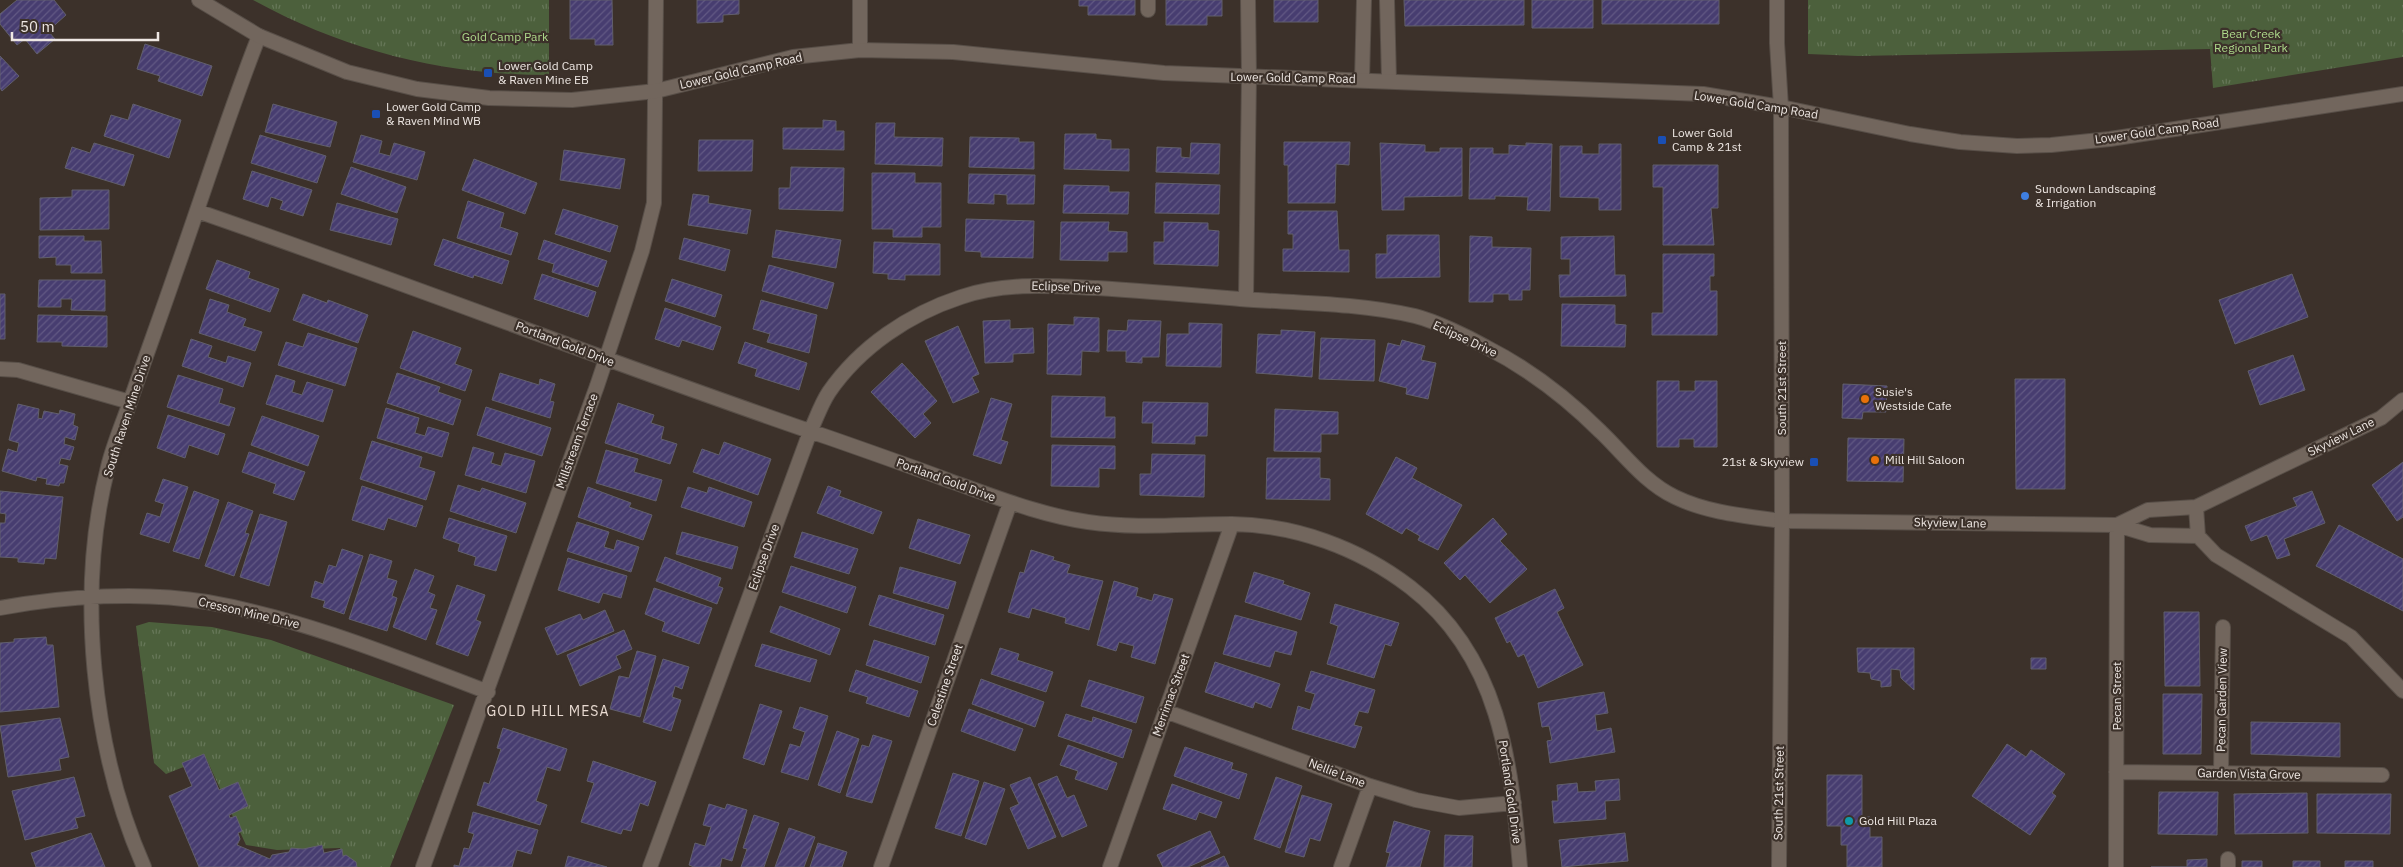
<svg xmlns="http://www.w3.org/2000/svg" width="2403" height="867" font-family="'IBM Plex Sans',sans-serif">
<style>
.park{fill:url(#park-tufts)}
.building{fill:url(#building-hatch);stroke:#615f6c}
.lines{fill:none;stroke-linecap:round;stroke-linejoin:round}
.minor-casing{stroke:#584f48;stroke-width:16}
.tertiary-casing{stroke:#584f48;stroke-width:16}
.secondary-casing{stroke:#584f48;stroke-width:16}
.minor{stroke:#72665d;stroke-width:14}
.tertiary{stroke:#72665d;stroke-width:14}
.secondary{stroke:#72665d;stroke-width:14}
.transit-dot{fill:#1a4fb4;stroke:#3c312a;stroke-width:2}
.shop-dot{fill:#3f7fe0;stroke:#3c312a;stroke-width:2}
.food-dot{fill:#e8710a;stroke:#3c312a;stroke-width:2}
.culture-dot{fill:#0f9aa8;stroke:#3c312a;stroke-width:2}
.labels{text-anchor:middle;stroke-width:4.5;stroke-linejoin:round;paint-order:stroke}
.park-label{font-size:12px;fill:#aeda8b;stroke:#3c312a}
.poi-label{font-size:12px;fill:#eee7e3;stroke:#3c312a;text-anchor:start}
.street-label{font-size:12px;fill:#eee7e3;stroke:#3c312a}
.neighbourhood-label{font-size:14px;letter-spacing:1px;fill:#e8dad1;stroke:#3c312a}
</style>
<defs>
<pattern id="park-tufts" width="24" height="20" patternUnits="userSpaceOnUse" patternTransform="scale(1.25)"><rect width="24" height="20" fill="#4c603c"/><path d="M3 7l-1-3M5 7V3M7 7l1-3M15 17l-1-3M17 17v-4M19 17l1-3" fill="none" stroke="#667758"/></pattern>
<pattern id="building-hatch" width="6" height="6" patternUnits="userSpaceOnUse" patternTransform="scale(1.25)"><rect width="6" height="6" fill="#473d70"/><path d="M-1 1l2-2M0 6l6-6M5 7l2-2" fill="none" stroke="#625984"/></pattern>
</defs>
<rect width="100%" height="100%" fill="#3c312a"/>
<path class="park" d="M253,0H549V75C443,75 346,51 253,0Z
M1808,0H2403V57L2213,88L2210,49L1858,56L1808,54Z
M149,622L212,627L271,640L454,705L390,867H343L340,848L277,850L246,845L206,758L166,774L154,763L136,626Z"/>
<path class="building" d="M17,0H54L66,15L48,31L55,39L37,54L25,39L17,45L0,24V14Z
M570,0H612L613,45H595V39H570Z
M697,0H739V14L723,15V22L697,23Z
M1079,0H1135V15H1088V6H1079Z
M1166,0H1222V16H1207V25H1166Z
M1274,0H1318V22H1274Z
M1404,0H1524V25L1405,26Z
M1532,0H1593V28H1532Z
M1602,0H1719V24H1602Z
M145,44L212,66L202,96L158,81L160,76L137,69Z
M0,56L19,76L2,91L0,88Z
M133,104L181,120L169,158L104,136L111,115L128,120Z
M273,104L337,122L330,147L265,132Z
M823,120L836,121V131H844V150L783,149V128H823Z
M876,123H895L894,137L943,138L942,166L875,164Z
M1065,134H1096V139L1111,140V149H1129V171L1064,169Z
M260,135L326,156L317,183L251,163Z
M361,135L382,141L379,153L390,156L394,143L425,152L417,180L353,162Z
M970,137L1019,138V142H1034V169L969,167Z
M699,140H753L752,171H698Z
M1284,142H1350L1349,165L1336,164L1335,203H1288V165H1284Z
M94,143L134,155L124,186L65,168L72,147L90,153Z
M1191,143L1220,144L1219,174L1156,172L1157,147L1181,148V157L1190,158Z
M1380,143L1425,145V152H1440V148H1462V196L1404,197V210H1382Z
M1526,143L1552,144L1550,211L1527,210L1528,197L1495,196V199H1469L1470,148H1493V154H1509V145L1526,146Z
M1599,144H1621V210H1599V198L1560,197V146H1582V154H1599Z
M564,150L625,159L620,189L560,180Z
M474,159L537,183L525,214L462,190Z
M1653,165H1718V208H1711L1714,245H1663V187H1653Z
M351,167L406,187L397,213L341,194Z
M791,167L844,168L843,211L779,209V188H790Z
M252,171L312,190L303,216L280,209L283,201L271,197L268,207L243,199Z
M872,173H915V183H941V227H922V237H893V229H872Z
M969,174L1035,175L1034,204H1007V195L994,194V204L968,203Z
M1156,183L1220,185L1219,214L1155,213Z
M1064,185L1109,186V192H1129L1128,214L1063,213Z
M72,190H109V229L40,230V198L72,197Z
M693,194L709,196L708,203L751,210L747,234L688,225Z
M468,201L504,213L500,227L518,233L511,255L457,238Z
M337,203L398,219L391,245L330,230Z
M563,209L618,226L610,252L555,234Z
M1288,211H1337L1339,250H1349V272L1283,271V249H1293V234H1288Z
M966,219L1034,221L1033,258L981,257V252L965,251Z
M1061,222H1109L1108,231L1127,232V252H1108V261L1060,260Z
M1164,222L1208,223V230L1219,231L1218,266L1154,264V242H1164Z
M776,230L841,240L836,268L772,257Z
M1387,235H1439L1440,277L1376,278V254H1387Z
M39,236H84V241H101L102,273H71V265H56V257L39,258Z
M1470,236L1492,237V247L1531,248L1530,290H1522V300H1509V294H1493V302H1469Z
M1614,236L1615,275H1625L1626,296L1560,297L1559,275H1570V259H1561V237Z
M684,238L730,250L725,271L679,259Z
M443,239L509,261L502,284L474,275L473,278L434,265Z
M544,240L607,261L598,287L552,272L554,264L538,259Z
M874,242L940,244V275H905V280L888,279V274L873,273Z
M1663,254H1714V276H1710V291H1717V335H1652V313H1663Z
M217,260L250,272L248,278L279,289L270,312L206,289Z
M769,265L834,283L827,309L762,291Z
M542,274L596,292L588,317L534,299Z
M2292,274L2308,317L2235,344L2219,300Z
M672,279L722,295L715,317L665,301Z
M39,280H105V311L71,310L72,299H61V307H38Z
M0,294H5V339H0Z
M303,294L327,303L328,300L368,315L358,343L293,320Z
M210,299L229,305L227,312L246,319L243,326L262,332L255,351L199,333Z
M761,300L817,315L809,353L767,342L770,334L753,329Z
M1562,304L1615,305V324L1626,325L1625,347L1561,346Z
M665,308L721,327L713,350L682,340L679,347L655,339Z
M38,315L107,316V347L62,346V342H37Z
M1074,317L1099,318V352L1082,351L1081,375L1047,374L1048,324L1074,325Z
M1010,320V329L1033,328L1034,353L1013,354V362L985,363L983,321Z
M1128,320L1161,321L1159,357H1142V363L1126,362V351H1107L1108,330L1127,331Z
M1189,323L1222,324L1221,367L1166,366L1167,334H1189Z
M958,326L979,374L972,377L979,392L953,403L925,341Z
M1281,330L1315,332L1312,377L1256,373L1258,334L1281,335Z
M413,331L461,348L455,364L472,370L465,391L400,368Z
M308,333L357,348L345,386L278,365L286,342L303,347Z
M1321,338L1375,340L1374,381L1319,379Z
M191,339L212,346L208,357L226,363L228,356L251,363L243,387L182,366Z
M1402,340L1425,346L1421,360L1436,363L1428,399L1406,394L1407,388L1379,381L1388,343L1400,346Z
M745,342L807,363L799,390L755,376L757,369L738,363Z
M2293,355L2305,390L2260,405L2248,371Z
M902,363L937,401L923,414L931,423L915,438L871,392Z
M397,373L440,387L438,392L461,400L453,425L387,403Z
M500,373L539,385L540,379L555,384L550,401L554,402L550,418L492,400Z
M178,375L223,389L219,403L235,408L229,426L167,407Z
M276,375L295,381L292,392L302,395L307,382L333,390L323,422L266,404Z
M2015,379H2065V489H2016Z
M1657,381H1679V391H1695V381H1717V447H1694V439H1679V447H1657Z
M1843,384L1887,386L1886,412H1863L1862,419L1842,418Z
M1052,396L1105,397V417H1115V438L1051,437Z
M991,398L1012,404L1001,440L1008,442L1001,464L973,455Z
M1143,402L1208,403L1207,436H1195V444L1152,443L1153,423H1142Z
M618,403L654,415L651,423L664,427L661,439L677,444L670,464L605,443Z
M18,404L39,409L38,418L42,419L44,411L59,414L60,410L75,414L73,425L78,427L75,440L65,437L64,444L74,447L70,460L61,458L59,464L68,466L64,483H60L59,486L46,484L47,479L37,477L36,481L2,471L8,449L17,452L19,443L9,440Z
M486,407L551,428L542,456L477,435Z
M386,408L419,418L415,433L425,436L428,427L449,433L442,457L377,438Z
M1275,409L1338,412V434H1321V452L1274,451Z
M168,415L225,434L218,455L189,445L185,458L157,448Z
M262,416L319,436L308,466L251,445Z
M1848,438L1904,439L1903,482L1847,481Z
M372,441L422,457L419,467L435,472L426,500L360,479Z
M724,442L771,459L758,495L693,472L702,449L719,455Z
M1052,445L1115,446V469L1099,468V487L1051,486Z
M473,447L494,453L491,463L501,466L505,453L535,461L526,493L465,475Z
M606,450L638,459L634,472L662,480L656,501L596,483Z
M249,452L305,472L294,500L273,493L276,484L242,472Z
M1152,454L1205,455L1204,497L1140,495V474H1151Z
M1396,457L1417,468L1412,478L1462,505L1438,550L1418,540L1420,536L1406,528L1402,534L1366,514Z
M1267,458H1320V478L1330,479V500L1266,499Z
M2403,462V517L2397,521L2372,485Z
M163,479L188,487L169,543L140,534L147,513L160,517L164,504L155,501Z
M458,485L480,492L482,488L526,503L516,533L450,511Z
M362,486L423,506L416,527L388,518L384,530L352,520Z
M828,486L841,491L839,496L882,512L873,534L817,513Z
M588,487L631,503L629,507L652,515L643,540L578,517Z
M688,487L707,493L709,487L752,502L744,527L681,507Z
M0,491L63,497L56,559L45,558L44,564L18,562V558L0,557V523H5L6,514L0,513Z
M194,491L219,500L199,559L173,551Z
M2312,491L2325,523L2284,539L2290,555L2277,559L2267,535L2251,541L2245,526L2297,506L2293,498Z
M228,502L253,511L245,533L249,534L234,576L205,566Z
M260,514L287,522L269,586L240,577Z
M449,518L507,536L496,571L474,565L476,557L458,551L460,544L443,538Z
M1493,518L1507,534L1500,541L1527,569L1490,603L1465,575L1460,580L1444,563Z
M918,519L970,535L960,564L909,548Z
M577,522L609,532L604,547L614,550L617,540L639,547L631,572L567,551Z
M2339,525L2403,559V611L2316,566Z
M682,532L738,547L732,569L676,554Z
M802,532L858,549L849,574L794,557Z
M342,549L363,556L344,614L323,607L325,601L311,597L315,581L323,584L329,565L336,567Z
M1031,550L1054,557L1053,560L1070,565L1067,573L1103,581L1089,630L1065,623L1066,618L1032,608L1029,618L1008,612L1020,572L1024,573Z
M370,554L392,561L387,578L397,581L392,596L397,598L387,631L349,619Z
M665,557L721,578L718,586L723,588L717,604L656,581Z
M568,558L627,576L621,598L603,593L599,603L558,590Z
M791,566L856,587L847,613L782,592Z
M900,567L956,582L948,609L893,593Z
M415,569L434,576L428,592L435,595L430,608L437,610L426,640L393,627Z
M1254,572L1284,581L1283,584L1310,593L1301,620L1245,602Z
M1114,581L1138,588L1136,596L1152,601L1154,594L1173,599L1155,664L1131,657L1134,646L1119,642L1116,651L1097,645Z
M457,585L485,595L476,620L481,622L468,656L436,644Z
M654,588L712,608L699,644L662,631L665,622L645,614Z
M1555,589L1564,608L1557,612L1583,665L1538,688L1524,654L1518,657L1510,641L1507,643L1495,618Z
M879,595L944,615L935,645L869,625Z
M1335,604L1399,623L1391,646L1385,644L1374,678L1327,664L1338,626L1330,623Z
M780,606L840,629L830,655L770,632Z
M605,610L614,631L557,655L545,628L580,614L583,620Z
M2164,612H2199L2200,686H2165Z
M1235,615L1297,632L1291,655L1275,651L1270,667L1223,654Z
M624,630L632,649L616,656L621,668L580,686L567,655Z
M46,637L47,645H53L59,707L0,712V643L14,642V639Z
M874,640L929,657L921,683L866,665Z
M762,644L817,660L810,682L755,666Z
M1000,648L1019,654L1017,660L1053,672L1046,692L991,674Z
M1857,648H1914V690L1901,678L1900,670L1891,669V686L1881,687V681L1871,679L1870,673L1858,672Z
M637,651L656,656L640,717L610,709L619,676L629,678Z
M2031,658H2046V669H2031Z
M663,659L689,667L682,689L675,686L672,697L681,700L671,731L643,722Z
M1215,662L1280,684L1271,708L1255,702L1253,708L1205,692Z
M856,670L918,691L909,717L866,703L868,697L849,691Z
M1311,671L1375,690L1368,713L1359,711L1354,725L1362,727L1355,748L1292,729L1298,706L1310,710L1315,694L1305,691Z
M981,679L1044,702L1035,727L972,704Z
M1089,680L1144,697L1136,723L1081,706Z
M1604,692L1608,713L1595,715L1597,731L1611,728L1615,752L1550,763L1547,741L1552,740L1549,726L1542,727L1538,703Z
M2163,694H2202L2201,754H2163Z
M760,704L782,711L764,765L743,758Z
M800,707L828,716L808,780L781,772L790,744L800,747L805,732L793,728Z
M969,709L1023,729L1015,751L961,731Z
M1066,714L1092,722L1093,717L1132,730L1123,758L1058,736Z
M60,718L69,757L59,759L61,770L8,777L0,726Z
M2251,722L2340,723V757L2251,754Z
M503,728L567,749L560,771L547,767L536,801L547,805L540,825L477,805L484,782L489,784L501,749L497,748Z
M837,731L859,739L840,793L818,785Z
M873,735L892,741L872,803L846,796L862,745L869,747Z
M2007,744L2026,757L2031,750L2065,774L2052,793L2056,796L2030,835L1972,796Z
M1068,745L1117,763L1107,790L1075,779L1078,771L1060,765Z
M1185,747L1233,763L1231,769L1247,774L1239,799L1174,776Z
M204,754L219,790L238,782L248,806L229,815L230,818L236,816L242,831L238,833L240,839L237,845L270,859L272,855L289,852L291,848L303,849L322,845L324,853L342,849L343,856L346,855L356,862L357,867H199L169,796L192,786L182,763Z
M593,761L656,782L648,806L640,803L631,831L623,829L621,834L581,822L594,783L587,781Z
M953,773L979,781L961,836L935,828Z
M1827,775H1862V817H1870V837H1882V867H1847V845H1841V826H1827Z
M1057,776L1067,798L1074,795L1087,826L1062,837L1038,784Z
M74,777L85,816L75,818L78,828L25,840L12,791Z
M1030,777L1056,837L1028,849L1010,808L1019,804L1010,785Z
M1276,777L1302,786L1280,848L1254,839Z
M1619,779L1620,800L1605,801L1606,819L1554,823L1552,801H1558L1557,785L1577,783L1578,792L1596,791L1595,781Z
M984,782L1005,789L986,845L965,838Z
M1172,784L1222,802L1216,818L1199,812L1196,820L1163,809Z
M2159,792H2218L2217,835L2158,834Z
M2307,793L2308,833L2235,834L2234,794Z
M2317,794H2391L2390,834L2317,833Z
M1302,795L1332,804L1320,841L1310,838L1304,857L1285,852Z
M709,804L725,809L727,804L747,810L732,861L722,858L720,867H694L689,865L695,843L705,846L711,827L703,825Z
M473,812L538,830L531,854L517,850L512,867H454V865L459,866L464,848L469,849L474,834L468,832Z
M754,815L779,823L764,867H741L747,849L743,848Z
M1394,821L1430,831L1420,867H1386L1390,853L1386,852Z
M789,828L815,837L804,867H775Z
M1210,831L1220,853L1188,867H1163L1157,855Z
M91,833L105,867H36L31,853Z
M1625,833L1628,861L1562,867L1559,840Z
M1445,835L1473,836L1472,867H1444Z
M818,843L847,852L842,867H810Z
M568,856L607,867H565Z
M1224,856L1229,867H1201Z
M2207,859V867H2151H2187V860Z
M2242,861H2262V867H2242Z
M2293,861H2320V867H2293Z
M2345,861H2373V867H2345Z"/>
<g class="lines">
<defs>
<path id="minor" d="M1387,0L1389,80
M1148,10V0
M860,50V0
M1362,80L1364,0
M197,211C409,284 618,366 830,438C870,452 910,466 950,481C996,497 1040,515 1088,522C1136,529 1183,524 1232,524C1296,525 1359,548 1410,587C1500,656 1511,762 1520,867
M1246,299L1249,77L1248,0
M0,369L18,370L130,402
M2403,400L2381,418L2196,507L2198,536L2216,555L2351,637L2403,691
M2117,525L2148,510L2196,507
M0,608C64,596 143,591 207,602C304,619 396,657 488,692
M1165,711L1370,786L1416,800L1459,808L1514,803
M2116,772L2382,775
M2221,773L2223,627
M144,867C92,749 76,592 108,467C113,446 122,425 129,405C144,361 160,318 175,274C203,195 228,115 259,36
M423,867L597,386L642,251L654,203L656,0
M650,867L810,432C816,419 821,404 829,392C860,347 909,314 961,297C1005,282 1052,286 1097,288C1145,291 1192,295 1240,299C1298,303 1359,303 1415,316C1435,321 1468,337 1486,347C1529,369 1567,398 1601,432C1624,454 1645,483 1675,497C1708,513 1746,516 1782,521L2117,525L2150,535L2198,536
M881,867L1010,503
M1110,867L1232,524
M1341,867L1370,786
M2116,867L2117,525
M2228,867V859"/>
<path id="tertiary" d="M199,0L259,36L347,72L417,89L489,98L572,100L656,91L793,57L860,50L953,52L1164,73L1703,94L1781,107L1910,134L1960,142L2017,146L2051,145L2110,139L2403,94"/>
<path id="secondary" d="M1777,0V43L1781,107L1782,521L1779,867"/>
</defs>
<use href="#minor" class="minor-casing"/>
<use href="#tertiary" class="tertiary-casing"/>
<use href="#secondary" class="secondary-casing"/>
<use href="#minor" class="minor"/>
<use href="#tertiary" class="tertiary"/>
<use href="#secondary" class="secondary"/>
</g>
<g class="transit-dot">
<rect x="483" y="68" width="10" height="10" rx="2.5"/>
<rect x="371" y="109" width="10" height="10" rx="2.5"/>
<rect x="1657" y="135" width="10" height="10" rx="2.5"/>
<rect x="1809" y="457" width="10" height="10" rx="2.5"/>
</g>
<circle class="shop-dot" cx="2025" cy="196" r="5"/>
<g class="food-dot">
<circle cx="1865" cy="399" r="5"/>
<circle cx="1875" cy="460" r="5"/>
</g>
<circle class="culture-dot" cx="1849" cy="821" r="5"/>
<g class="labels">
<g class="park-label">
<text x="2251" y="38">Bear Creek<tspan x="2251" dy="14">Regional Park</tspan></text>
<text x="505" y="41">Gold Camp Park</text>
</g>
<g class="poi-label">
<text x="498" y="70">Lower Gold Camp<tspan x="498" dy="14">&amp; Raven Mine EB</tspan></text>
<text x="386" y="111">Lower Gold Camp<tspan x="386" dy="14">&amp; Raven Mind WB</tspan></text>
<text x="1672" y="137">Lower Gold<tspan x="1672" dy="14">Camp &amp; 21st</tspan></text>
<text x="2035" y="193">Sundown Landscaping<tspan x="2035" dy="14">&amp; Irrigation</tspan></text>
<text x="1875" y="396">Susie's<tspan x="1875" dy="14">Westside Cafe</tspan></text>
<text x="1885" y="464">Mill Hill Saloon</text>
<text x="1804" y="466" text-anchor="end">21st &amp; Skyview</text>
<text x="1859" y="825">Gold Hill Plaza</text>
</g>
<g class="street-label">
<text transform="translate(741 71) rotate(-13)" y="4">Lower Gold Camp Road</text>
<text transform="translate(1293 78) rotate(1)" y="4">Lower Gold Camp Road</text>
<text transform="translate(1756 105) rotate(9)" y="4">Lower Gold Camp Road</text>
<text transform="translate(2157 131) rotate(-8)" y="4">Lower Gold Camp Road</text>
<text transform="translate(1066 287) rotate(2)" y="4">Eclipse Drive</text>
<text transform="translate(1465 339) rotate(25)" y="4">Eclipse Drive</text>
<text transform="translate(565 344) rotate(21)" y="4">Portland Gold Drive</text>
<text transform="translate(1782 388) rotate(-90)" y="4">South 21st Street</text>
<text transform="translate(127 416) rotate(-72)" y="4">South Raven Mine Drive</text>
<text transform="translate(2341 437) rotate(-26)" y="4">Skyview Lane</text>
<text transform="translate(577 441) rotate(-70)" y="4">Millstream Terrace</text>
<text transform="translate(946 480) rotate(20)" y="4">Portland Gold Drive</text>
<text transform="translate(1950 523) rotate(1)" y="4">Skyview Lane</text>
<text transform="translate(764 557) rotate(-70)" y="4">Eclipse Drive</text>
<text transform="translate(249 613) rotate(13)" y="4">Cresson Mine Drive</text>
<text transform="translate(945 685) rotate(-71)" y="4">Celestine Street</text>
<text transform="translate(1171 695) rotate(-70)" y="4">Merrimac Street</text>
<text transform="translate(2117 696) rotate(-90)" y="4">Pecan Street</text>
<text transform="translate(2222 700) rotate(-89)" y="4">Pecan Garden View</text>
<text transform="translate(1337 773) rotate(21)" y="4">Nellie Lane</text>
<text transform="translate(2249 774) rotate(1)" y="4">Garden Vista Grove</text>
<text transform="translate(1510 792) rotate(82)" y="4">Portland Gold Drive</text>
<text transform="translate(1779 793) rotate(-89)" y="4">South 21st Street</text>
</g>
<g class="neighbourhood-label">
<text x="548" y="716">GOLD HILL MESA</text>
</g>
</g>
<path d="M12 32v8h146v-8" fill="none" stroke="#eee7e3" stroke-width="2.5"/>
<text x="20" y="32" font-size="15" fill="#eee7e3" stroke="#3c312a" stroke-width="4" paint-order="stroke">50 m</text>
</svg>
